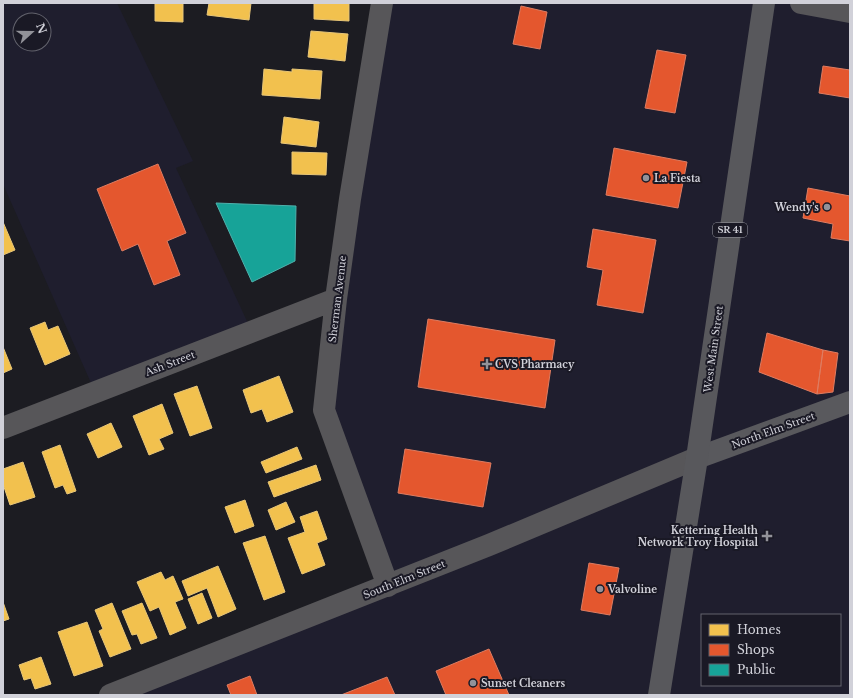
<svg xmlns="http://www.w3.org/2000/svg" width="853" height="698" font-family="'Libre Baskerville',serif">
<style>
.built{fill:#1f1e2e;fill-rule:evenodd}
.homes{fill:#f2c14e;stroke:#e8c678}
.shops{fill:#e4572e;stroke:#de7c61}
.public{fill:#17a398;stroke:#4fb1ac}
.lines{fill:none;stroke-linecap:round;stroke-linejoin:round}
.minor{stroke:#575659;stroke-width:22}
.secondary{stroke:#59595d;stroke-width:22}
.primary{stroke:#58585c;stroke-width:22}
.poi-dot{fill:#929299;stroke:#1a1925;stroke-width:1.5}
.labels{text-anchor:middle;stroke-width:4;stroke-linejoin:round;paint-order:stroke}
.shield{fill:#1a1925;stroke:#9a9aa3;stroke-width:1}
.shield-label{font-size:9px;font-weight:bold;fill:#d1d1d9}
.poi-label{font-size:10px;font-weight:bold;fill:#d1d1d9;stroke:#1a1925;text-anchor:start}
.street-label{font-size:10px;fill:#d1d1d9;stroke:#1a1925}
</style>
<rect width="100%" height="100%" fill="#1c1c22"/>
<path class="built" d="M3,3H117L193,161L176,168L252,332L95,392L3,184ZM20,20H44V44H20Z
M382,3H850V695H112L388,586L324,410ZM702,615H840V685H702Z"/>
<path class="homes" d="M155,3H183V22L155,21Z
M209,3H251L249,20L207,15Z
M314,3H349V21L314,19Z
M311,31L348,34L345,61L308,57Z
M264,69L292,72V69L322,71L320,99L262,95Z
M284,117L319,122L316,147L281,143Z
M292,152L327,153L326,175L292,174Z
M3,222L15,250L3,255Z
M45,322L48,330L58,326L70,354L45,365L30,328Z
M3,347L12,369L3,373Z
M279,376L293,412L267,422L262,409L251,413L243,390Z
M197,386L212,428L190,436L174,394Z
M162,404L173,433L159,439L164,449L149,455L133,416Z
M111,423L122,447L98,458L87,434Z
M60,445L76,491L67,494L63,485L55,488L42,452Z
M297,447L302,459L266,473L261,462Z
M23,462L35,497L10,505L3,484V469Z
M316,465L321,480L274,497L268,482Z
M245,500L254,526L235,533L225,507Z
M286,502L295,522L276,530L268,510Z
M317,511L327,539L317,543L325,565L302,574L288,538L305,532L300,517Z
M265,536L285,592L264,600L243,543Z
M218,566L236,609L218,617L207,588L188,596L182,581Z
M161,572L165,580L173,576L183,599L175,602L186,628L170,635L159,607L150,611L137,582Z
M202,593L212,618L198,624L188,599Z
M3,602L9,619L3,621Z
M112,603L131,649L110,657L99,631L103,629L95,610Z
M142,603L157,638L141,644L137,634L132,635L122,611Z
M87,622L103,666L74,676L58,632Z
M41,657L51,684L35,689L31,678L24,680L19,665Z"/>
<path class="shops" d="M521,6L547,12L540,49L513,44Z
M657,50L686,55L675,113L645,108Z
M823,66L850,70V98L819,93Z
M614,148L687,162L678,208L606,195Z
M158,164L186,233L167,241L180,275L154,285L138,244L122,251L97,189Z
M808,188L850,196V241L831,238L833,224L803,218Z
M593,229L656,240L643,313L597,305L603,270L587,267Z
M428,319L555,340L545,408L418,387Z
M767,333L823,350L817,394L759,372Z
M823,350L838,353L833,392L817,394Z
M405,449L491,463L483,507L398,493Z
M589,563L619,568L610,615L581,610Z
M489,649L509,695H446L436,671Z
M250,676L257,695H231L227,685Z
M387,677L395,695H341Z"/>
<path class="public" d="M216,203L296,206L295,261L252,282Z"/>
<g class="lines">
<path class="minor" d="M382,3L350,199L336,299L324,410L388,586
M801,3L850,12
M3,428L336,299
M110,695L489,545L697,458"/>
<path class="secondary" d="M697,458L850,402"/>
<path class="primary" d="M659,695L697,458L764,3"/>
</g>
<g class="poi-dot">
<circle cx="646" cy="178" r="4"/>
<circle cx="827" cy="207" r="4"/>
<path d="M485 358h4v4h4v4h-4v4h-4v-4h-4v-4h4z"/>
<path d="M765 530h4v4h4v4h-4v4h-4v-4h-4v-4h4z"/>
<circle cx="600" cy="589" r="4"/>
<circle cx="473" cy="683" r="4"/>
</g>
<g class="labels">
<rect class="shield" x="713" y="223" width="34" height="14" rx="3"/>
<g class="shield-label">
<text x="730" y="233">SR 41</text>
</g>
<g class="poi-label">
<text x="654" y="182">La Fiesta</text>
<text x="819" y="211" text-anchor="end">Wendy's</text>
<text x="495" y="368">CVS Pharmacy</text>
<text x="758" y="534" text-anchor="end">Kettering Health<tspan x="758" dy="12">Network Troy Hospital</tspan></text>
<text x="608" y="593">Valvoline</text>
<text x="481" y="687">Sunset Cleaners</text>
</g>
<g class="street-label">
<text transform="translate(337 299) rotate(-83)" y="4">Sherman Avenue</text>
<text transform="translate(713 349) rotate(-82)" y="4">West Main Street</text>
<text transform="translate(170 363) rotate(-21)" y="4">Ash Street</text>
<text transform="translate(773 430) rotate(-20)" y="4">North Elm Street</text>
<text transform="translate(404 579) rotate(-22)" y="4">South Elm Street</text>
</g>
</g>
<rect width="853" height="698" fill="none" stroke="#d1d1d9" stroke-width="8"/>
<rect x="701" y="614" width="140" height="72" fill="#1a1925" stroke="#63636d"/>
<rect x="709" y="624" width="20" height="12" fill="#f2c14e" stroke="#63636d"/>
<text x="737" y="634" font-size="12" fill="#d1d1d9">Homes</text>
<rect x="709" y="644" width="20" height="12" fill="#e4572e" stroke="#63636d"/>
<text x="737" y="654" font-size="12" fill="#d1d1d9">Shops</text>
<rect x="709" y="664" width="20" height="12" fill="#17a398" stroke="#63636d"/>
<text x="737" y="674" font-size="12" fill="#d1d1d9">Public</text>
<g transform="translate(32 32) rotate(69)"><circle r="19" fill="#1a1925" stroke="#63636d"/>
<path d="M0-3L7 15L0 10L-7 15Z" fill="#929299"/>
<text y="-6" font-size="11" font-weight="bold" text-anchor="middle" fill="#d1d1d9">N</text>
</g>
</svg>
